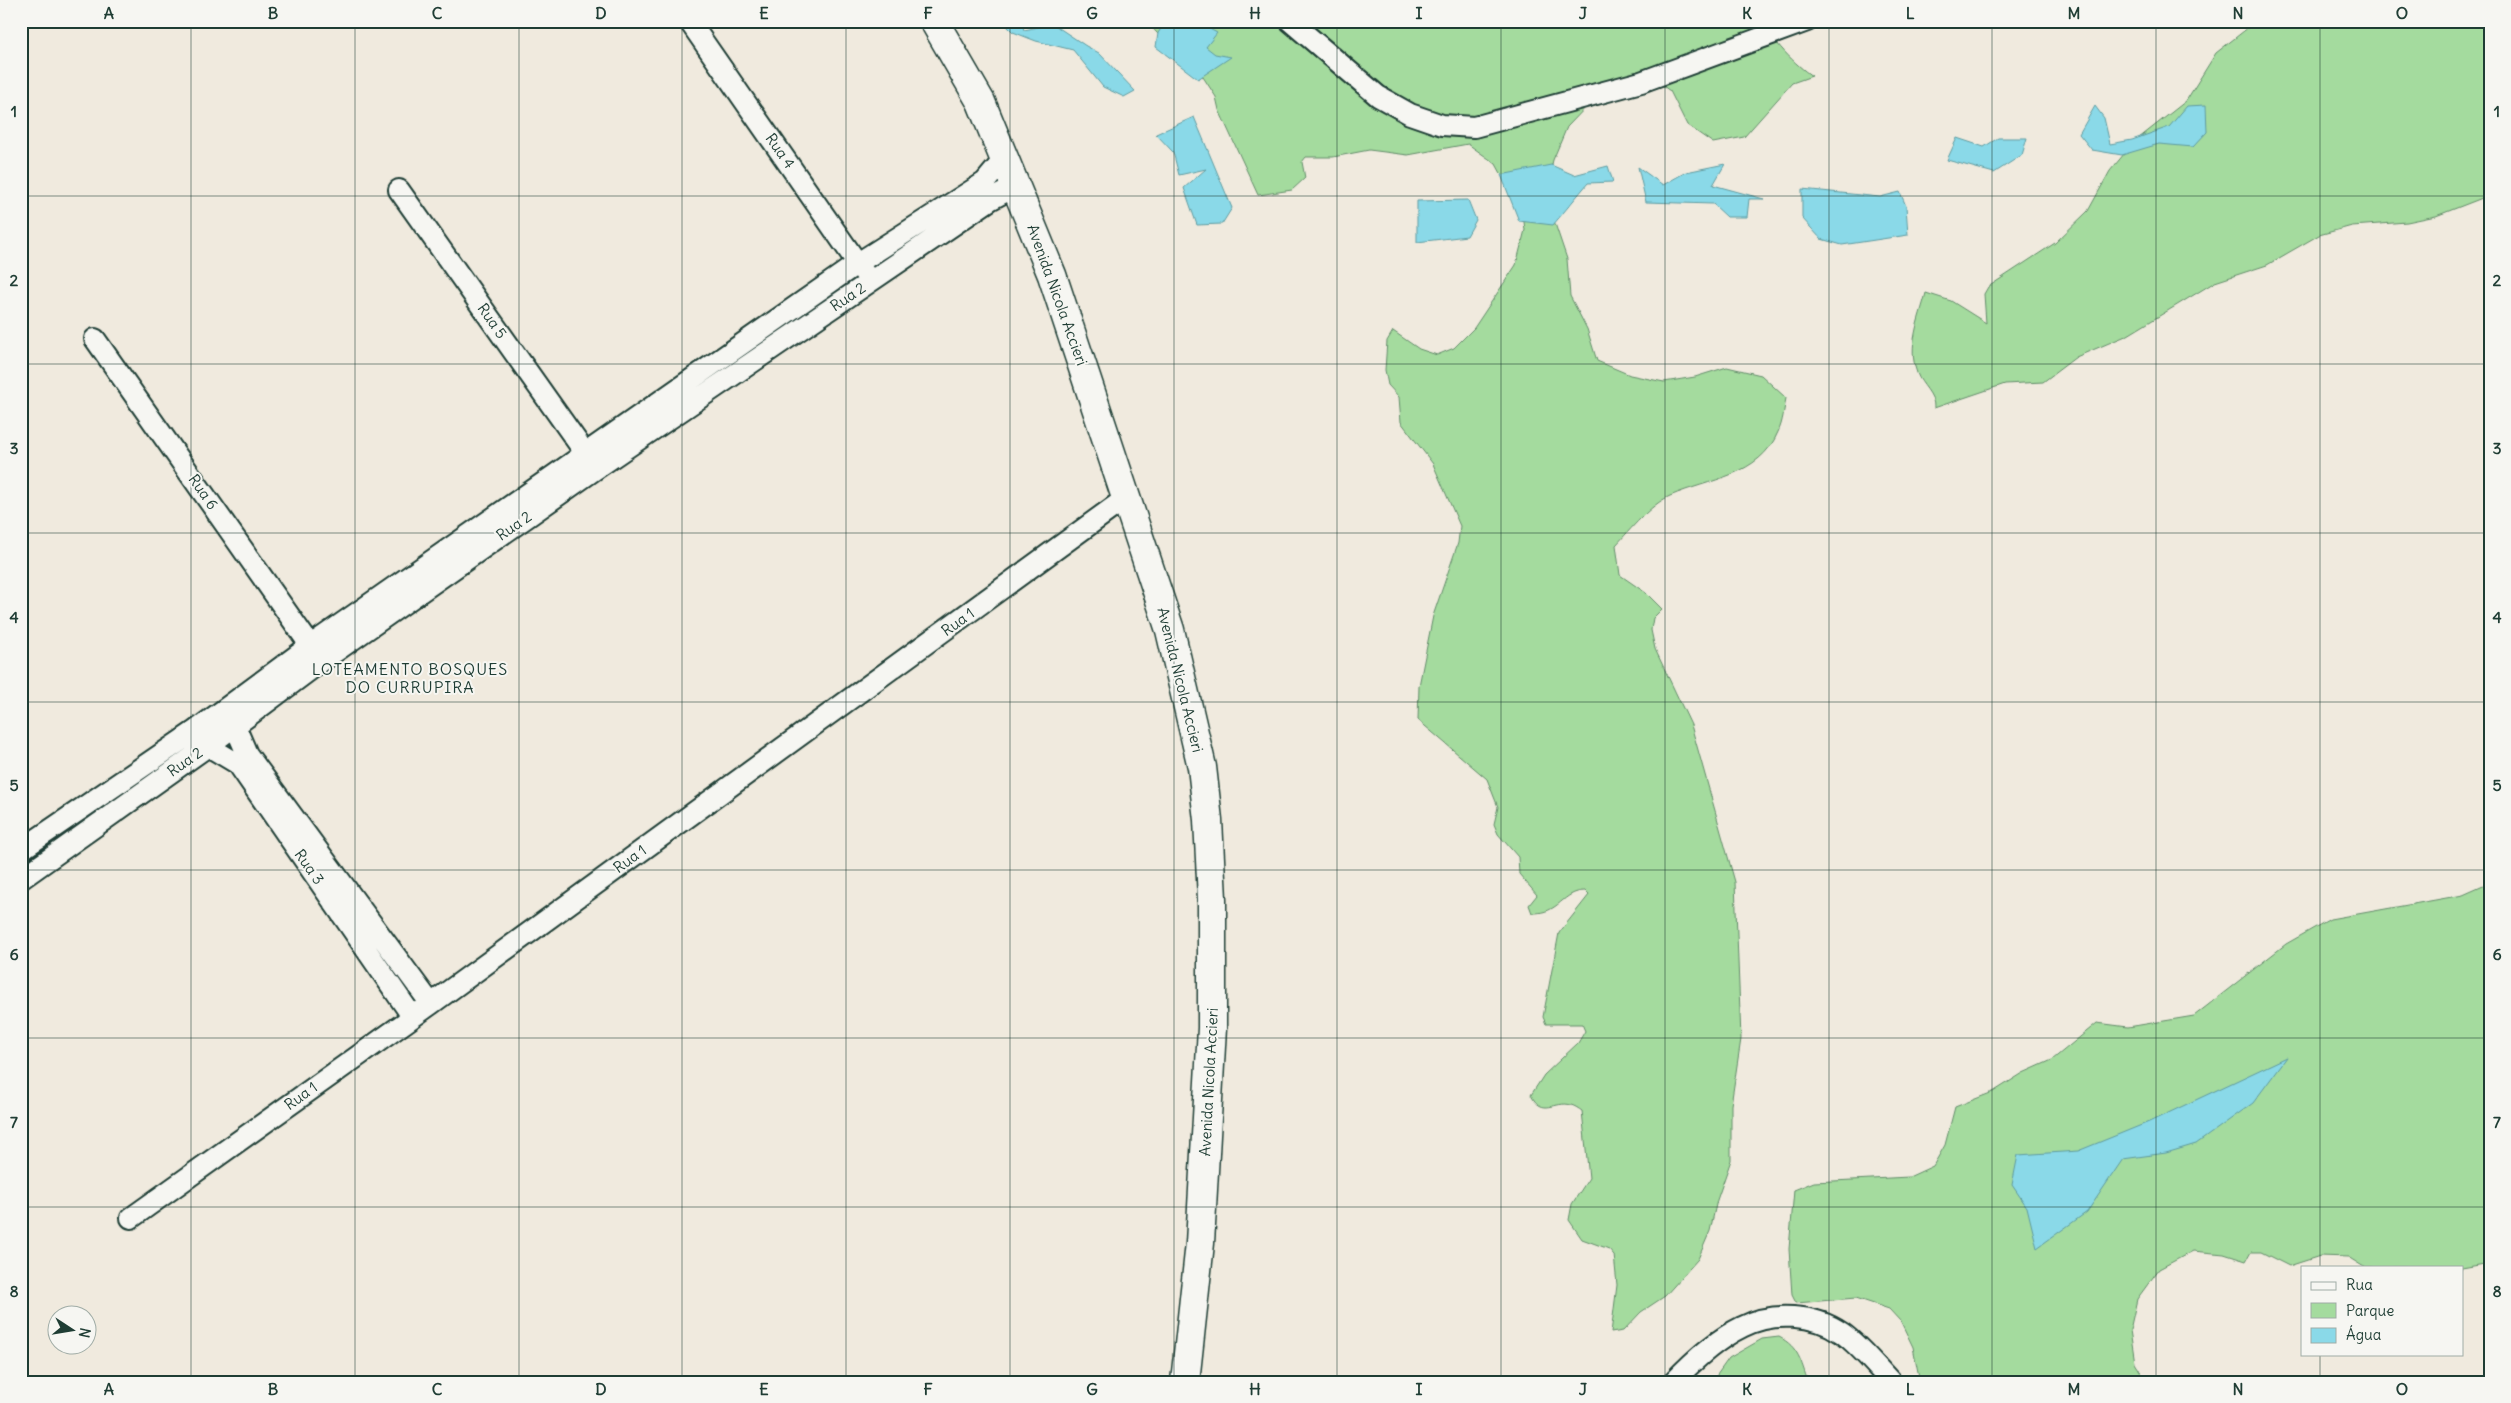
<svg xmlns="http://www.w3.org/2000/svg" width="2511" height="1403" font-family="Delius,sans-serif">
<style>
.green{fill:#a4db9e;stroke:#628c69}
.water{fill:#8ad9e8;stroke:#5f9ba0}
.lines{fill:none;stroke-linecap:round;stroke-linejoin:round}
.street-casing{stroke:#1f3d34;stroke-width:24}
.secondary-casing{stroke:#1f3d34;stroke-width:31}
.street{stroke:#f6f6f2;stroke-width:20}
.secondary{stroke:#f6f6f2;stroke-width:28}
.grid{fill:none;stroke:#1f3d34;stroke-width:1;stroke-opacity:0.55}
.labels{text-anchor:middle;stroke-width:4;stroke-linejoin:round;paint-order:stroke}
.street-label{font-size:15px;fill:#1f3d34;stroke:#f6f6f2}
.neighbourhood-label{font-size:16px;letter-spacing:1px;fill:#1f3d34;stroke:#f6f6f2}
.neatline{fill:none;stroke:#1f3d34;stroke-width:2}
.grid-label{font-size:16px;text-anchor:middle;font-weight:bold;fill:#1f3d34}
</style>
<rect width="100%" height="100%" fill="#f0eade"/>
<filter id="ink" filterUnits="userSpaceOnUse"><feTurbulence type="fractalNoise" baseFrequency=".02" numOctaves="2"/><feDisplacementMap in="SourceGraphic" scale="10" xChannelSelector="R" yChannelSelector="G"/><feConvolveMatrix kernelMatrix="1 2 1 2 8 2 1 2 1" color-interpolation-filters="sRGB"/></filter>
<g filter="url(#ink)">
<path class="green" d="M1146,21H1767L1765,22C1769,39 1797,66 1812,76L1792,83L1744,137L1713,143L1687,125L1670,91L1645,73L1614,78L1567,127L1553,160L1545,194L1567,259L1570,296L1587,329L1597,361L1630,375L1664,382L1695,377L1727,367L1761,375L1786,398C1784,409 1783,422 1778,432C1760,476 1709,479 1670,496C1651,504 1630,530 1616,545L1620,575L1646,593L1662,609L1653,618L1651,630L1655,649L1691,725L1735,882L1741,1039L1731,1105V1160L1717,1200L1710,1231L1698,1259L1665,1296L1641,1312L1623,1331L1611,1333L1617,1285L1614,1255L1609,1249L1582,1239L1569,1220L1572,1204L1589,1178L1582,1111C1579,1109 1575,1106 1571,1105C1555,1100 1543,1118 1531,1095L1544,1075L1578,1043L1585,1031L1582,1024H1546L1543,1017L1559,933L1589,895L1585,891C1562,891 1560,914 1532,913L1529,905L1537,895L1519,874L1518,857L1498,834L1494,824L1498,807L1487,779L1418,720L1419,686L1433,616L1458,543L1460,526L1433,464L1401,422L1399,397L1388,385L1385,370L1387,341L1393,331L1419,349L1437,355L1454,348L1474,328L1516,265L1525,230L1523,214L1496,164L1468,144L1408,155L1369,150L1333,157H1306L1302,162L1305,178L1292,190L1258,195L1219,110L1216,97L1194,63L1168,45Z
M2264,21H2490V195L2436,216L2407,222L2352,226L2319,235L2267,265L2215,282L2128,335L2076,357L2043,382L2005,384L1934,408C1935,394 1921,385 1917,373C1907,346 1919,320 1926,293L1951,301L1986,323L1984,294L1988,287L2055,243L2088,211L2110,171L2134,142L2186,101L2216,53L2249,27Z
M2490,883V1263L2462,1268L2364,1267L2348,1257L2320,1256L2289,1266L2261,1252H2251L2246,1261L2224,1254L2193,1251L2159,1269L2137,1299L2130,1330L2135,1363L2147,1382H1920L1913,1347L1901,1322L1889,1309L1856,1298L1796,1303L1792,1295L1789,1249L1794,1190L1814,1182L1909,1177L1933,1166L1945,1145L1955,1107L1993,1092L2023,1073L2052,1060L2097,1023L2128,1027L2194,1016L2286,944L2330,919L2463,895Z
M1779,1337C1799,1347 1801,1362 1808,1382H1712L1729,1358L1762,1339Z"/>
<path class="water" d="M1002,21H1021L1024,30L1053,24L1086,46L1099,53L1135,91L1124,97L1103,87L1073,50L1036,41L1013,32Z
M1177,21H1195L1217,33L1206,47L1215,54L1231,57L1198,79L1156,47L1158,33L1165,23Z
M2206,105L2207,132L2193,147L2159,144L2122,155L2092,150L2079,134L2095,106L2104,118L2110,144L2132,140L2169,127L2187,106Z
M1194,117L1232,208L1222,224L1197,225L1184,188L1206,169L1179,175L1173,152L1156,134Z
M1957,138L1984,147L1998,138H2027L2022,155L1994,173L1947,160Z
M1725,164L1713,185L1764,199H1749L1747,217H1727L1713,204L1646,202L1638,167L1663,185L1686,172Z
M1551,165L1574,175L1608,166L1613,182L1588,183L1553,225L1519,221L1501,175Z
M1802,189L1880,197L1900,192L1906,206L1908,235L1842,245L1821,239L1802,218Z
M1468,200L1476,220L1467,236L1417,242V201Z
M2287,1057L2253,1103L2196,1144L2166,1153L2123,1159L2087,1212L2037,1248L2027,1207L2012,1185L2018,1155L2078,1151L2149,1122Z"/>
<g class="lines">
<defs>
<path id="street" d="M689,21L865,274
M1290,21L1378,96L1410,114L1442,125L1474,127L1641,82L1807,21
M399,190L593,464
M95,339L317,655
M227,716L235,726L247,754L431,1004
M201,738L208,746L238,764L412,1016
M21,850L195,731L311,645L858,263L985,182L1005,158
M21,879L208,746L322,661L597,468L990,200L1016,186
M131,1218L431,1004L1126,498
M1673,1382C1692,1362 1717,1339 1742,1327C1772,1311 1815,1314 1842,1333C1860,1346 1875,1365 1891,1382"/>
<path id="secondary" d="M934,21L981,102L1052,275L1170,630L1202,767L1208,820L1212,899V1028L1200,1243L1185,1382"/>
</defs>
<use href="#street" class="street-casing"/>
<use href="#secondary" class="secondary-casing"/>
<use href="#street" class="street"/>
<use href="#secondary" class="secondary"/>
</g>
</g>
<path class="grid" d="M191,21V1382M355,21V1382M519,21V1382M682,21V1382M846,21V1382M1010,21V1382M1174,21V1382M1337,21V1382M1501,21V1382M1665,21V1382M1829,21V1382M1992,21V1382M2156,21V1382M2320,21V1267M21,196H2490M21,364H2490M21,533H2490M21,702H2490M21,870H2490M21,1038H2490M21,1207H2490M2320,1354V1382"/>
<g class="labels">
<g class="street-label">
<text transform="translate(780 151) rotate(55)" y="5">Rua 4</text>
<text transform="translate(1057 295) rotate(70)" y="5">Avenida Nicola Accieri</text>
<text transform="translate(848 297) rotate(-34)" y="5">Rua 2</text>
<text transform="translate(492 321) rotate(55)" y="5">Rua 5</text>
<text transform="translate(203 492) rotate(55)" y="5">Rua 6</text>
<text transform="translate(514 526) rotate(-35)" y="5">Rua 2</text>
<text transform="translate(958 622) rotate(-36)" y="5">Rua 1</text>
<text transform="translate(1180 680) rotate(76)" y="5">Avenida Nicola Accieri</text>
<text transform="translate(185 762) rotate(-35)" y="5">Rua 2</text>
<text transform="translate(630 859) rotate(-36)" y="5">Rua 1</text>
<text transform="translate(309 867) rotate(55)" y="5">Rua 3</text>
<text transform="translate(1209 1082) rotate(-87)" y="5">Avenida Nicola Accieri</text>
<text transform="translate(301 1096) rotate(-36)" y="5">Rua 1</text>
</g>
<g class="neighbourhood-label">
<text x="410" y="675">LOTEAMENTO BOSQUES<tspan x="410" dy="18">DO CURRUPIRA</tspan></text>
</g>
</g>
<rect width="2511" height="1403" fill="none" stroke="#f6f6f2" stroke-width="55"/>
<rect x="2301" y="1266" width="162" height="90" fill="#f6f6f2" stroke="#a0aca6"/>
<rect x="2311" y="1282" width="25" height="8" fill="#f6f6f2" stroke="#a0aca6"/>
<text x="2346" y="1290" font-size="15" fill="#1f3d34">Rua</text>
<rect x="2311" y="1303" width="25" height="15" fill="#a4db9e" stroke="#a0aca6"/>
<text x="2346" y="1316" font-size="15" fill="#1f3d34">Parque</text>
<rect x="2311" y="1328" width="25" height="15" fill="#8ad9e8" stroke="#a0aca6"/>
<text x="2346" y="1340" font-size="15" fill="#1f3d34">Água</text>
<g transform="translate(72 1330) rotate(102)"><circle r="24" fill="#f6f6f2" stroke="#a0aca6"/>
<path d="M0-4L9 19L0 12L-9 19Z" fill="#1f3d34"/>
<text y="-8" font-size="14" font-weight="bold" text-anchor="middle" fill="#1f3d34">N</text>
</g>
<rect x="28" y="28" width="2456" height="1348" class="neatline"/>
<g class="grid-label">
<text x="109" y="19">A</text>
<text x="273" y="19">B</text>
<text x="437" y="19">C</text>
<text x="601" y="19">D</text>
<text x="764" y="19">E</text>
<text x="928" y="19">F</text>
<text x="1092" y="19">G</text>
<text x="1255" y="19">H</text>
<text x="1419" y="19">I</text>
<text x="1583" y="19">J</text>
<text x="1747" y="19">K</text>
<text x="1910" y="19">L</text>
<text x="2074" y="19">M</text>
<text x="2238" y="19">N</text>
<text x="2402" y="19">O</text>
<text x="14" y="117">1</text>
<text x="2497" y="117">1</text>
<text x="14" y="286">2</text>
<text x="2497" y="286">2</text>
<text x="14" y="454">3</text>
<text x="2497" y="454">3</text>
<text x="14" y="623">4</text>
<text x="2497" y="623">4</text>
<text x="14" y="791">5</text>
<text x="2497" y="791">5</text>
<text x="14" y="960">6</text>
<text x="2497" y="960">6</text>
<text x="14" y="1128">7</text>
<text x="2497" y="1128">7</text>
<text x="14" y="1297">8</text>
<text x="2497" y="1297">8</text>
<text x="109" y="1395">A</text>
<text x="273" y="1395">B</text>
<text x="437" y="1395">C</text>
<text x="601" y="1395">D</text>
<text x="764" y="1395">E</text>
<text x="928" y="1395">F</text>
<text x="1092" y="1395">G</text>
<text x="1255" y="1395">H</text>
<text x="1419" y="1395">I</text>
<text x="1583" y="1395">J</text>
<text x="1747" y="1395">K</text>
<text x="1910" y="1395">L</text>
<text x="2074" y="1395">M</text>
<text x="2238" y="1395">N</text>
<text x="2402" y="1395">O</text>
</g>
</svg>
